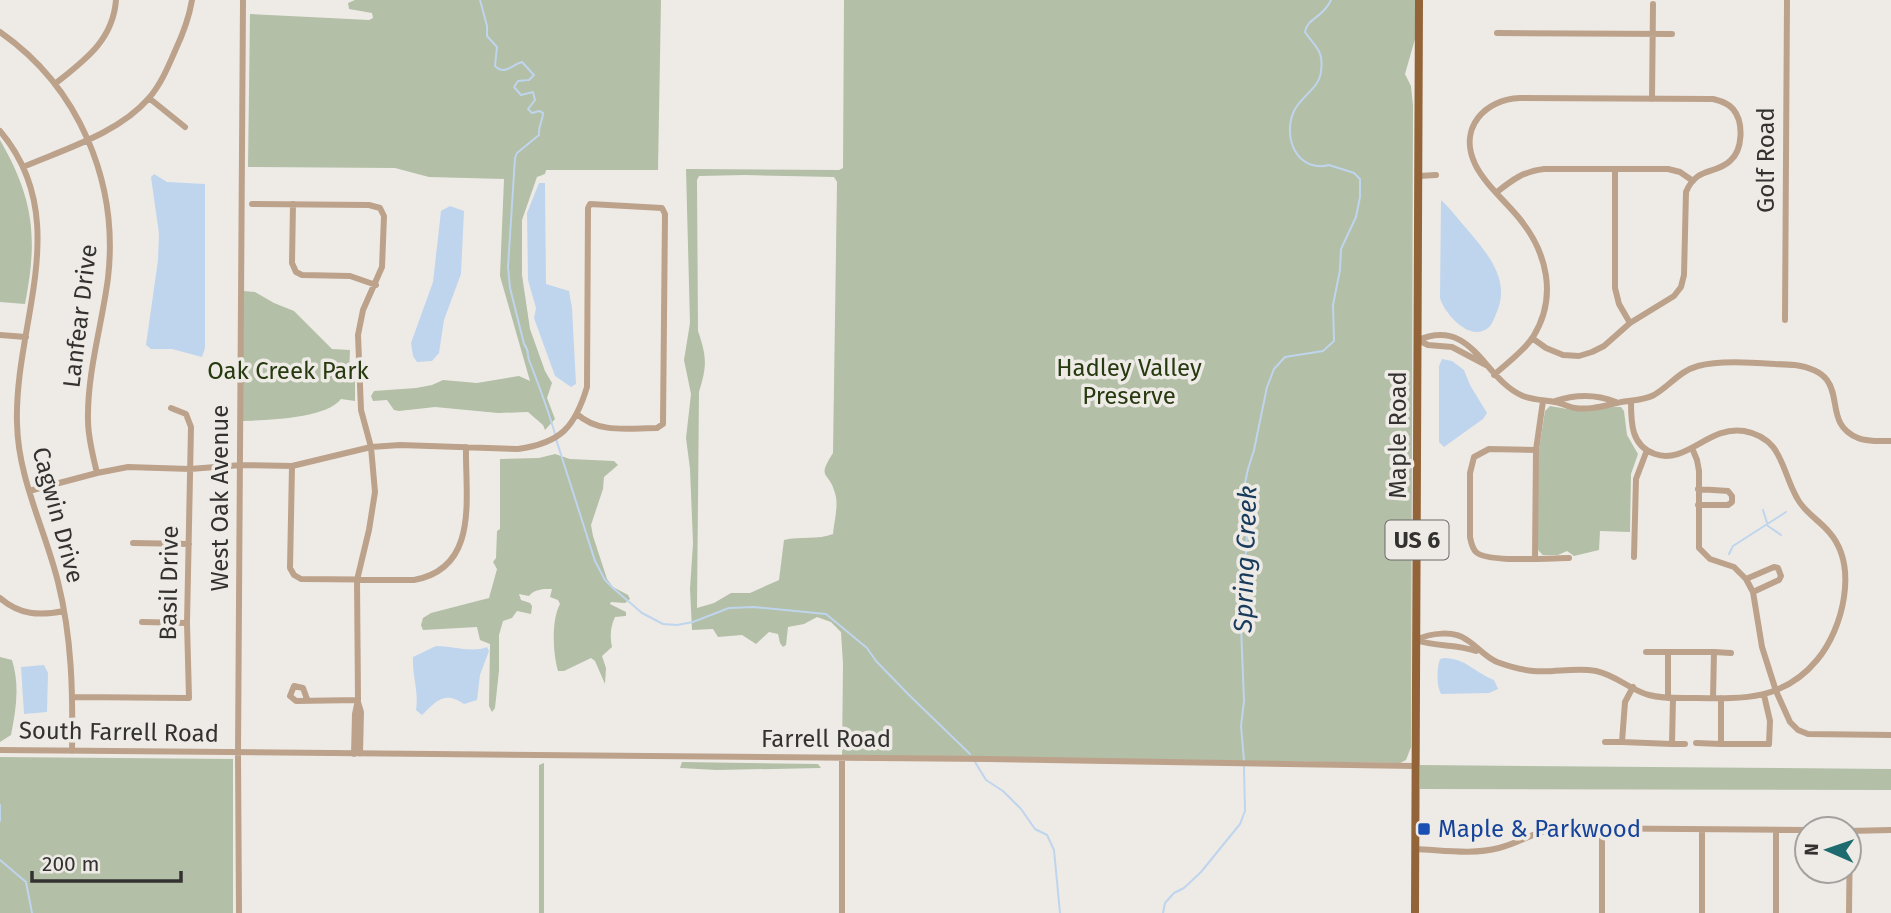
<svg xmlns="http://www.w3.org/2000/svg" width="1891" height="913" font-family="'Fira Sans',sans-serif">
<style>
.green{fill:#b3bfa6;fill-rule:evenodd}
.water{fill:#bfd5ed}
.lines{fill:none;stroke-linecap:round;stroke-linejoin:round}
.stream{stroke:#bfd5ed;stroke-width:2}
.minor{stroke:#bda28b;stroke-width:6}
.major{stroke:#936438;stroke-width:8}
.transit-dot{fill:#1a4fb4;stroke:#eeebe7;stroke-width:2.5}
.labels{text-anchor:middle;stroke-width:7;stroke-linejoin:round;paint-order:stroke}
.shield{fill:#eeebe7;stroke:#6b6a68;stroke-width:2}
.shield-label{font-size:23px;font-weight:bold;fill:#333231}
.street-label{font-size:24px;fill:#333231;stroke:#eeebe7}
.park-label{font-size:24px;fill:#27390e;stroke:#eeebe7}
.transit-label{font-size:24px;fill:#164399;stroke:#eeebe7;text-anchor:start}
.water-label{font-size:26px;font-style:italic;fill:#183b5c;stroke:#eeebe7}
</style>
<rect width="100%" height="100%" fill="#eeebe7"/>
<path class="green" d="M355,0H661L658,170H546L545,174L537,177L522,220V275L530,329L545,371L552,383L547,398L555,419L545,430L543,425L528,412L498,413L435,407L399,411L394,410L387,400L373,401L371,396L374,391L416,388L432,385L443,380L477,383L519,376L530,381L500,276L504,179L429,177L395,168L248,167L250,14L369,20L373,18L372,13L349,9L348,3Z
M844,0H1415V39L1405,74L1411,86L1413,105L1411,747L1406,760L1400,763L842,756L843,664L841,632L831,622L817,617L804,624L788,627L786,645L783,647L780,643L778,634L769,632L756,644L742,635L718,637L713,629L692,630L690,589L693,543L690,469L686,438L691,394L684,360L690,323L686,169L839,170L843,168ZM745,175L834,177L837,182L833,453C816,480 829,470 835,493C839,506 834,521 833,534C818,540 800,536 784,540L779,580L750,593H731L714,603L697,608L699,392C707,366 707,357 698,331L697,180L699,176Z
M0,140C34,199 38,238 25,304L0,302Z
M243,291L255,292L274,303L294,311L332,349L350,350L349,373H355V401L341,399C326,419 266,420 242,421Z
M1550,406L1573,410L1614,407H1621L1624,411L1627,435L1638,454L1631,474L1630,532L1600,531L1599,550L1574,556L1567,551L1558,555H1543L1538,550V456L1545,411Z
M555,454L570,459L614,461L618,465L604,477L603,489L591,525L593,536L607,579L613,587L628,595L630,599L625,603L611,602L610,604L626,612V616L615,617C610,628 610,636 612,647L602,656L606,668L605,684L595,661L591,658L564,671H558C553,653 551,621 560,604L558,600L550,597L552,589C543,589 534,589 529,596L519,594L521,600L530,603L532,606L531,614L517,611L512,618L503,621L499,635V670L495,708L492,712L489,706L490,644L480,640L477,627L423,630L421,625L423,618L431,613L489,598L497,569L493,562L496,558L497,531L500,529V459L539,458Z
M0,657L12,660C20,686 16,709 11,735L0,742Z
M0,757L233,759V913H0Z
M682,762L818,764L821,768L717,770L680,768Z
M544,763V913H539V765Z
M1420,765L1891,769V790L1420,789Z"/>
<path class="water" d="M154,174L167,182L205,184V348L202,357L172,349H151L146,345L158,260L159,234L151,177Z
M539,183H545L546,284L569,291L572,308L576,384L571,387L555,376L534,318L536,308L528,280L527,213Z
M1441,200C1450,208 1458,219 1466,228C1487,253 1512,280 1496,314C1494,319 1492,325 1488,328C1470,343 1444,313 1440,298Z
M450,206L464,211L461,274L444,320L439,353L432,361L417,362L413,356L411,343L433,282L441,211Z
M1442,359L1452,361L1464,370L1470,385L1487,413L1483,419L1444,447L1439,442V366Z
M436,646C453,646 471,653 487,647L489,651L480,675L477,700L464,704C443,690 436,702 422,715L416,710C419,692 412,675 413,657Z
M1444,658C1466,658 1475,673 1494,680L1498,689L1489,693L1441,694C1436,685 1437,668 1440,659Z
M44,665L48,673L47,712L24,714L21,667Z"/>
<g class="lines">
<path class="stream" d="M480,0L487,26V36L497,47L495,66C505,76 511,65 522,62L534,75L529,80L518,81L514,87L521,95L533,92L535,100L528,109L532,113L539,111L543,113C543,121 538,125 539,135L517,153L515,158L508,267L510,288L524,344C529,350 527,353 529,360C538,383 548,409 555,434
M556,439L595,561L605,580L613,588L642,613L663,624L677,625L693,622L729,608L754,607L826,614L867,648L876,661L909,695L970,754
M1763,510L1768,526L1781,535
M1729,554L1733,546L1786,512
M1244,761L1241,726L1244,701L1241,627L1247,533L1241,501L1248,469L1254,450L1267,387L1274,369L1285,357L1323,351L1334,341L1333,305L1340,270L1341,249L1356,217L1360,197V179L1354,173L1329,165C1297,173 1282,137 1294,111C1301,96 1320,88 1321,71C1324,50 1315,47 1305,32C1307,18 1323,18 1331,0
M975,762L986,780L1003,791L1021,809L1035,829L1047,835L1054,850L1060,913
M0,805V821
M0,860L26,882L32,913
M1163,913L1165,903L1174,893L1184,888L1201,872L1240,824L1245,811L1244,767"/>
<path class="minor" d="M0,32C79,87 119,182 108,278C102,325 87,373 88,420C88,438 93,456 97,473
M1497,33L1672,34
M56,83C85,60 113,40 116,0
M149,98L185,127
M1652,99L1653,4
M0,131C75,220 14,323 17,423C18,479 45,529 58,582C72,638 73,693 72,751
M23,167C65,149 119,133 149,98C161,84 168,67 175,51C183,34 189,18 192,0
M1615,170V288L1619,304L1630,323
M1419,176L1436,175
M1497,192C1512,180 1524,171 1544,169H1668L1680,172L1693,181
M252,204L369,205L380,208L384,216L382,267L363,310L358,335L361,410L371,447L375,492L369,530L357,580L358,700L355,714L354,754
M293,204L292,263L296,272L302,275L350,276L376,285
M1785,320L1787,0
M0,335L26,337
M1418,340C1473,317 1483,379 1523,396C1534,400 1544,400 1555,402C1562,403 1568,407 1575,408C1590,410 1603,406 1617,403C1630,400 1642,401 1654,395C1670,386 1679,371 1698,366C1724,359 1767,364 1795,365C1857,374 1816,421 1858,438C1867,442 1881,441 1891,441
M1418,340L1428,345L1452,347L1486,365
M1494,375C1507,363 1523,352 1533,337C1558,297 1547,252 1519,218C1505,201 1484,183 1475,164C1458,128 1485,99 1520,98L1713,99C1721,101 1728,103 1733,109C1744,122 1743,150 1730,161C1715,175 1697,166 1686,192L1684,275L1681,287L1674,296L1630,323L1604,346L1592,352L1579,356L1563,355L1546,348L1532,338
M1555,401C1576,394 1596,394 1616,402
M1692,448L1697,460L1699,471V548L1710,559L1734,567L1746,579L1753,592L1762,647L1776,691L1790,722L1798,730L1808,734L1891,735
M1536,450L1489,449L1474,457L1470,473V537C1471,542 1472,548 1476,552C1487,563 1551,558 1569,558
M292,466L290,568L294,575L301,579L414,580C480,568 465,497 466,447
M29,491L97,473L128,467L190,469L241,465L292,466L371,447L400,445L518,449C561,443 575,427 587,387L588,208L590,204L662,208L665,214L663,424L657,428C629,428 599,434 577,414
M1698,505H1728L1732,502V496L1728,491L1698,489
M133,543L189,544
M1634,557L1636,479L1647,450
M1535,558L1536,450L1543,401
M1746,579L1774,567L1778,568L1781,576L1779,580L1753,592
M0,598C20,615 39,616 64,611
M142,622L187,623
M1416,640C1430,633 1454,630 1467,640C1478,647 1485,657 1497,662C1508,666 1522,670 1533,671C1554,673 1575,667 1596,671C1616,675 1630,690 1649,695C1664,699 1681,698 1696,698C1744,699 1784,700 1817,660C1843,629 1859,566 1829,532C1819,520 1804,512 1797,498C1781,470 1783,438 1744,431C1709,425 1686,465 1655,454C1631,446 1631,423 1631,401
M1416,640C1436,647 1456,644 1476,651
M1646,652H1668
M1714,652L1731,653
M1633,687L1625,702L1622,742L1672,744L1673,698
M73,697L189,698L187,623L191,427L186,414L171,408
M1668,698V652H1714L1713,698
M1721,698V744H1769L1770,721L1764,695
M307,699L303,688L294,686L290,696L296,701L358,700
M358,702L361,712L360,754
M1605,742H1622
M1696,743L1721,744
M1672,744H1685
M0,750L987,759L1414,766
M1602,829V913
M1702,830V913
M1849,831L1891,830
M1415,849C1442,850 1473,855 1499,848C1520,843 1535,831 1557,828L1807,830
M239,913L238,753L243,0
M842,913V758
M1776,913V830
M1849,913L1850,831"/>
<path class="major" d="M1415,913L1419,0"/>
</g>
<rect class="transit-dot" x="1417" y="822" width="14" height="14" rx="3.5"/>
<g class="labels">
<rect class="shield" x="1385.5" y="520.5" width="63" height="39" rx="5"/>
<g class="shield-label">
<text x="1417" y="548">US 6</text>
</g>
<g class="street-label">
<text transform="translate(1766 160) rotate(-90)" y="8">Golf Road</text>
<text transform="translate(80 316) rotate(-83)" y="8">Lanfear Drive</text>
<text transform="translate(1398 435) rotate(-90)" y="8">Maple Road</text>
<text transform="translate(220 498) rotate(-90)" y="8">West Oak Avenue</text>
<text transform="translate(58 515) rotate(75)" y="8">Cagwin Drive</text>
<text transform="translate(169 583) rotate(-89)" y="8">Basil Drive</text>
<text transform="translate(119 732) rotate(1)" y="8">South Farrell Road</text>
<text x="826" y="747">Farrell Road</text>
</g>
<g class="park-label">
<text x="1129" y="376">Hadley Valley<tspan x="1129" dy="28">Preserve</tspan></text>
<text x="288" y="379">Oak Creek Park</text>
</g>
<g class="transit-label">
<text x="1438" y="837">Maple &amp; Parkwood</text>
</g>
<g class="water-label">
<text transform="translate(1245 559) rotate(-88)" y="9">Spring Creek</text>
</g>
</g>
<g transform="translate(1828 850) rotate(272)"><circle r="33" fill="#eeebe7" stroke="#a3a19e" stroke-width="2"/>
<path d="M0-5L12 26L0 18L-12 26Z" fill="#1d6a6f"/>
<text y="-10" font-size="19" font-weight="bold" text-anchor="middle" fill="#333231">N</text>
</g>
<path d="M32 871v10h149v-10" fill="none" stroke="#333231" stroke-width="3.5"/>
<text x="42" y="871" font-size="21" fill="#333231" stroke="#eeebe7" stroke-width="5" paint-order="stroke">200 m</text>
</svg>
